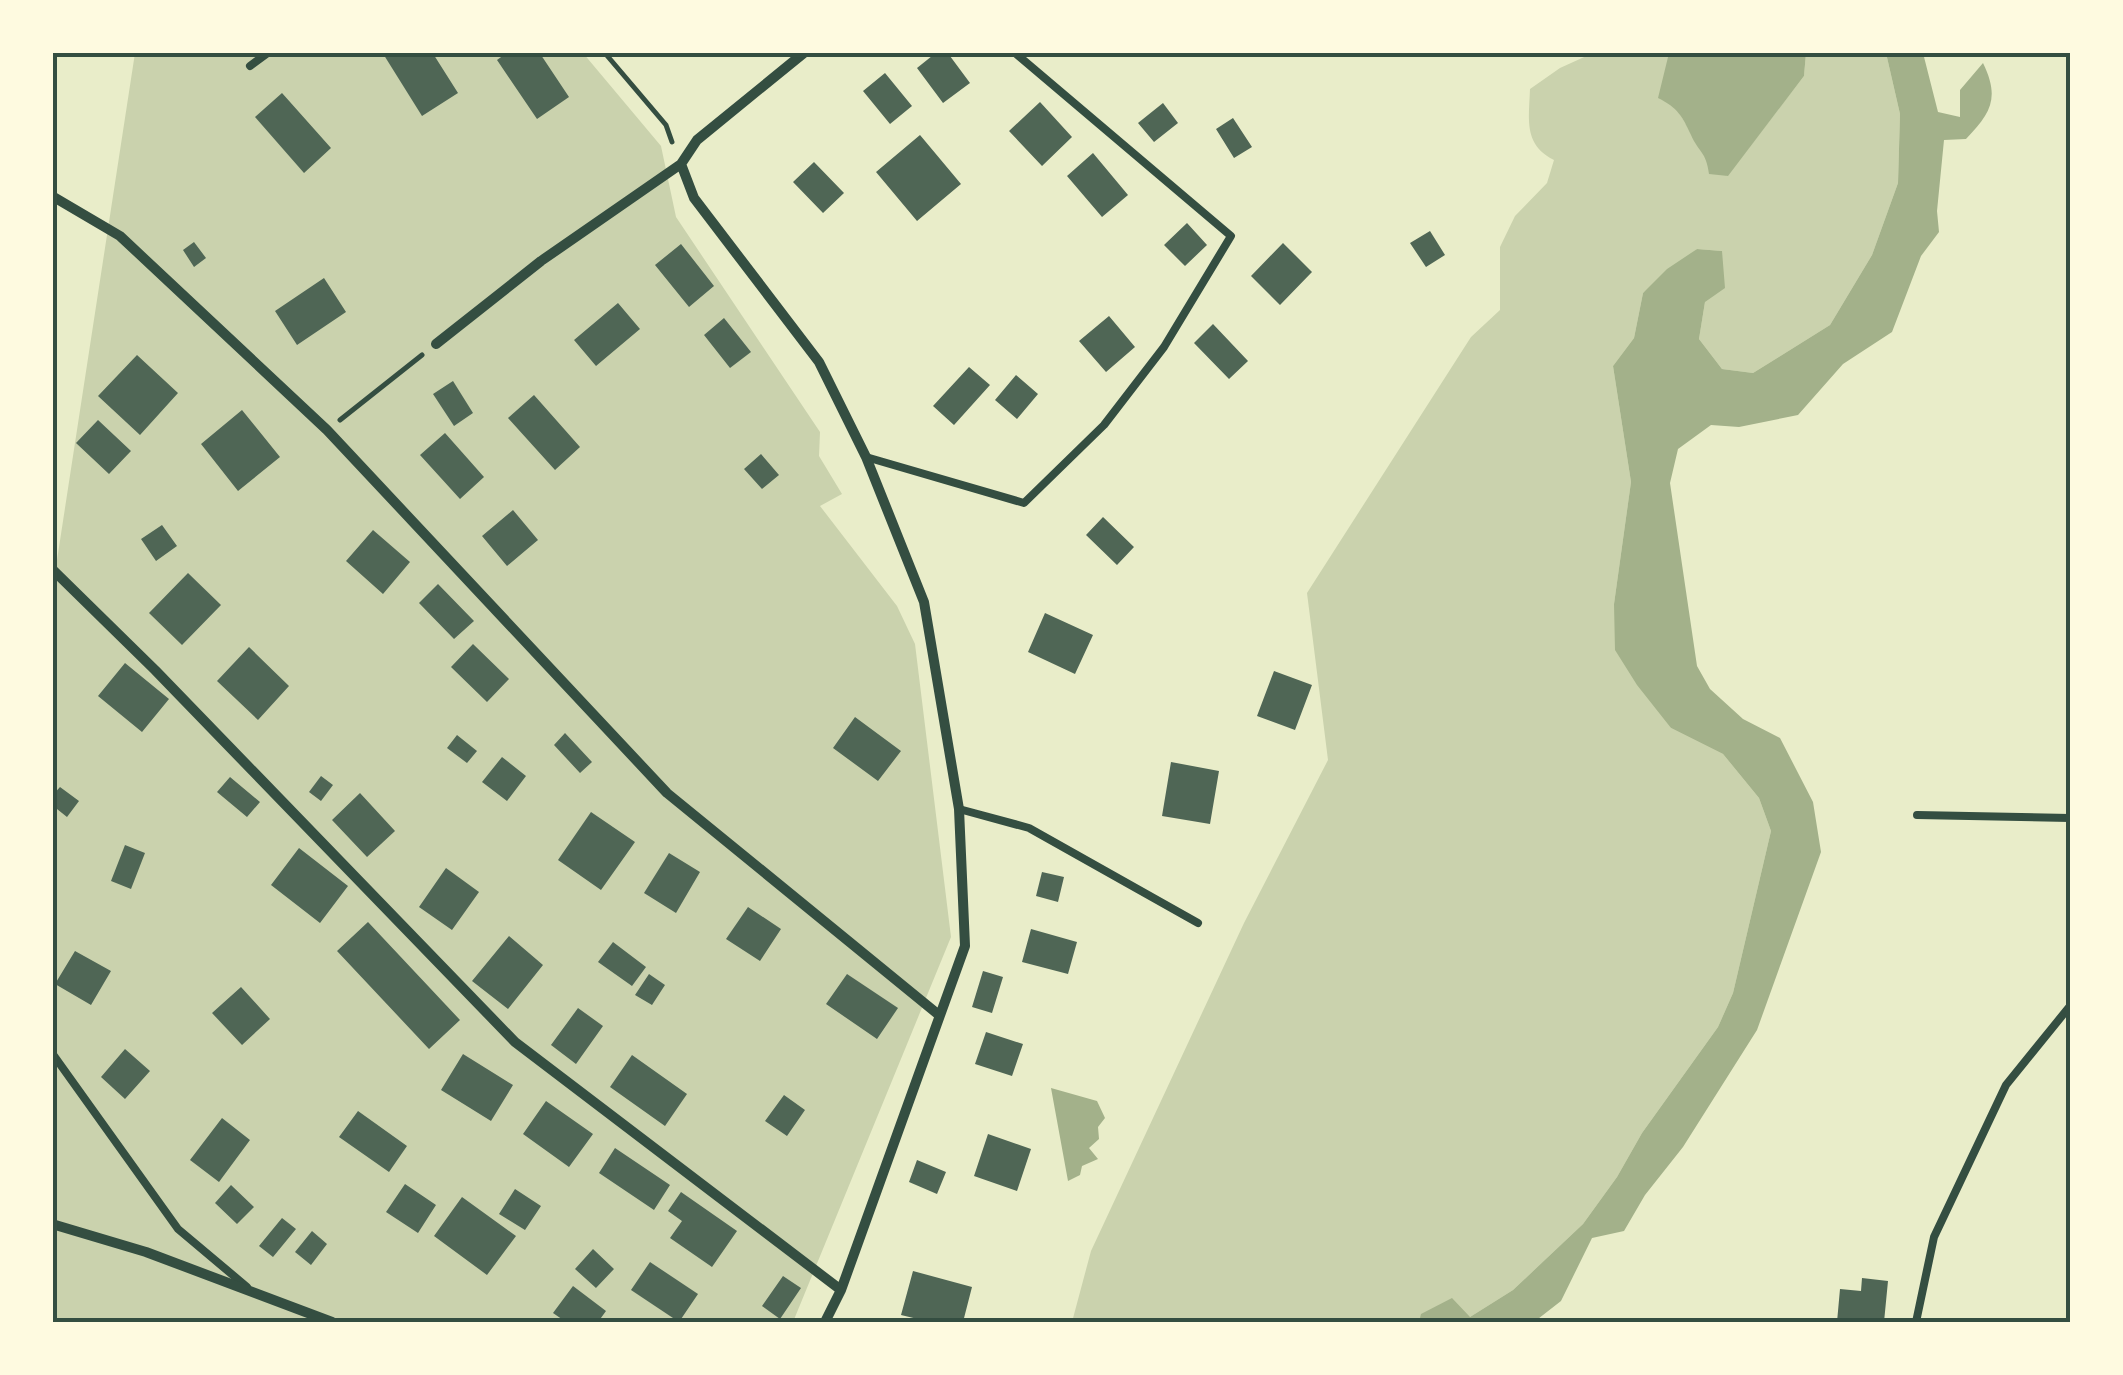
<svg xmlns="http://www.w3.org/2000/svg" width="2123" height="1375" font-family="Lato,sans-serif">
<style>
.green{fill:#cad2ad}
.water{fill:#a3b18a}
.building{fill:#4f6655}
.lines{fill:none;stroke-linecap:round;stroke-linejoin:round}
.path{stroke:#344e41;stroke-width:5}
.service{stroke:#344e41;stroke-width:8}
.minor{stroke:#344e41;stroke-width:10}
.neatline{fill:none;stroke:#344e41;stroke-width:4}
</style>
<rect width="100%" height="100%" fill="#e9edc9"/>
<path class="green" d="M135,53H583L661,146L676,217L820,432L819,456L842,494L820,506L897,606L915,644L951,937L793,1322H53V586Z
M1593,53H1669C1663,102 1695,143 1727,176L1804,76L1806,53H1886L1900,114L1898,183L1872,255L1830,325L1753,373L1722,369L1699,339L1705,302L1722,251L1697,249L1643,293L1634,338L1613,366L1631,482L1614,604L1671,728L1723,754L1759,798L1771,831L1733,993L1718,1027L1642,1133L1617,1177L1583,1224L1513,1290L1470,1317L1422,1314L1419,1322H1072L1091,1251L1244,923L1328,760L1307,593L1471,337L1500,310V247L1515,216L1547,183L1554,160C1523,145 1529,119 1530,89L1560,68Z"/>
<path class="water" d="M1669,53H1806L1804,76L1728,176L1709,174C1706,151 1699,153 1691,135C1682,116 1678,108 1658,98Z
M1886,53H1923L1938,112L1960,117V90L1983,63C2000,98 1991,113 1966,139L1944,140L1937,211L1939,232L1921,256L1892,332L1843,364L1798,415L1739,427L1711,425L1678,449L1670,483L1697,666L1710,689L1743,719L1780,738L1813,802L1821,852L1757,1030L1683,1147L1645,1195L1624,1231L1592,1238L1561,1301L1534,1322H1419L1421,1314L1452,1298L1470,1317L1513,1290L1583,1224L1617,1177L1642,1133L1718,1027L1733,993L1771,831L1759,798L1723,754L1671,728L1637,685L1615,650L1614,604L1631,482L1613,366L1634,338L1643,293L1667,269L1697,249L1722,251L1725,288L1705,302L1699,339L1722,369L1753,373L1830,325L1872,255L1898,183L1900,114Z
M1051,1088L1097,1101L1105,1118L1098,1127L1099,1139L1089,1148L1098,1159L1082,1166L1080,1175L1068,1181Z"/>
<path class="building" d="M382,52H432L458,93L422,116Z
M508,52H539L569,97L537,119L497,60Z
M937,52H947L970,83L943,103L917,68Z
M885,73L912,106L890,124L863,91Z
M282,93L331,148L304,173L255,117Z
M1040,102L1072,137L1042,166L1009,131Z
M1163,103L1178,123L1154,142L1138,123Z
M1233,118L1252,147L1234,158L1216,129Z
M920,135L961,184L917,221L876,172Z
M1093,153L1128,195L1102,217L1067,176Z
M814,162L844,193L823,213L793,182Z
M1187,223L1207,245L1185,266L1164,245Z
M1430,231L1445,255L1426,267L1410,243Z
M194,242L206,258L194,267L183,250Z
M1283,243L1312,272L1280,305L1251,276Z
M681,244L714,286L689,307L655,265Z
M324,278L346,312L297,345L275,311Z
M618,303L640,329L596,366L574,340Z
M1109,316L1135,347L1106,372L1079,341Z
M724,318L751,352L730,368L704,335Z
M1213,324L1248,361L1229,379L1194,343Z
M137,355L178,393L140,435L98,396Z
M969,367L990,385L954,425L933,406Z
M1016,375L1038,394L1017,419L995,400Z
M453,381L473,413L454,426L433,394Z
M534,395L580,447L555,470L508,418Z
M242,410L280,457L238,491L201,444Z
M98,420L131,451L109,474L76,443Z
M445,433L484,477L460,499L420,455Z
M761,454L779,475L762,489L744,469Z
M513,510L538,540L507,566L482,536Z
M1103,517L1134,547L1117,565L1086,535Z
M162,525L177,546L156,561L141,539Z
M373,530L410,562L383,594L346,561Z
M188,573L221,605L182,645L149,613Z
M438,584L474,621L454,639L419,603Z
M1045,613L1093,635L1075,674L1028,652Z
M473,644L509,679L487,702L451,667Z
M249,647L289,686L258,720L217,681Z
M125,663L169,699L142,732L98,696Z
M1274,671L1312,685L1295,730L1257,716Z
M855,717L901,751L878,781L833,748Z
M565,733L592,762L580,773L554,745Z
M457,735L477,751L467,763L447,748Z
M502,757L526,776L507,801L482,782Z
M1171,762L1219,771L1210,824L1162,816Z
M321,776L333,785L321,801L309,792Z
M230,777L260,802L247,817L217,792Z
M60,787L79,801L67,817L52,805V796Z
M360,793L395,831L367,857L332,820Z
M591,812L635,842L601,890L558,860Z
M125,845L145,853L131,889L111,881Z
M299,848L348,886L320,923L271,885Z
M669,853L700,872L676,913L644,893Z
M446,868L479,892L452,930L419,907Z
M1042,872L1064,877L1058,902L1036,896Z
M748,907L781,929L760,961L726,939Z
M368,922L460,1020L429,1049L337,951Z
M1031,929L1077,942L1068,974L1022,962Z
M509,936L543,965L508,1009L472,981Z
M613,942L646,967L632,986L598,962Z
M75,951L111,971L91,1005L55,984Z
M983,971L1003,977L992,1013L972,1007Z
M649,974L665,985L652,1005L635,995Z
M847,974L898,1008L877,1039L826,1004Z
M241,987L270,1019L242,1045L212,1013Z
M578,1008L603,1026L576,1064L551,1045Z
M986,1032L1023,1044L1012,1076L975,1064Z
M125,1049L150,1071L125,1099L101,1077Z
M463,1054L513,1085L491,1121L441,1090Z
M632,1055L687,1094L665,1126L610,1087Z
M784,1095L805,1110L787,1136L765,1121Z
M546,1101L593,1134L569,1167L523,1134Z
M358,1111L407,1146L389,1172L339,1137Z
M222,1118L250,1140L219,1182L190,1160Z
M988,1134L1031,1149L1017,1191L974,1176Z
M615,1148L670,1185L654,1210L599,1173Z
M917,1160L946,1172L937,1194L909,1182Z
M405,1184L436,1205L418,1233L386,1212Z
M231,1185L254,1207L237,1224L215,1203Z
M515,1189L541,1206L525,1230L499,1214Z
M681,1192L737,1231L712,1267L670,1238L682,1221L668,1211Z
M462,1197L516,1236L487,1275L434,1236Z
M282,1218L296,1229L273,1257L259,1246Z
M312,1231L327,1244L311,1265L295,1252Z
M593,1249L614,1269L596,1288L575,1269Z
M650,1262L698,1294L679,1322L631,1290Z
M913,1271L972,1287L963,1322H930L901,1315Z
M783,1276L801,1288L780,1319L762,1306Z
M1862,1278L1888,1281L1884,1322H1837L1840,1289L1861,1291Z
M573,1286L606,1311L598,1322H566L553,1313Z"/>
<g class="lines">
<path class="path" d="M604,52L666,125L672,142
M340,420L422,355"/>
<path class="service" d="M250,66L269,52
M866,457L1024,503L1104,425L1164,347L1231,236L1014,52
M959,809L1029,828L1198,923
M1917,815L2070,818
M52,1053L178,1229L247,1287
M1916,1322L1934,1237L2006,1085L2070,1006"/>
<path class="minor" d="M681,164L694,198L819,362L866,457L924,602L959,809L965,946L841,1290L825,1322
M52,196L120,236L327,430L667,793L939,1015
M436,344L541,261L681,164L697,140L805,52
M52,569L155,670L515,1042L841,1290
M52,1224L146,1252L332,1322"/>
</g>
<rect width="2123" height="1375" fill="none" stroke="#fefae0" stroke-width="110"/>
<rect x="55" y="55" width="2013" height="1265" class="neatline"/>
</svg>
